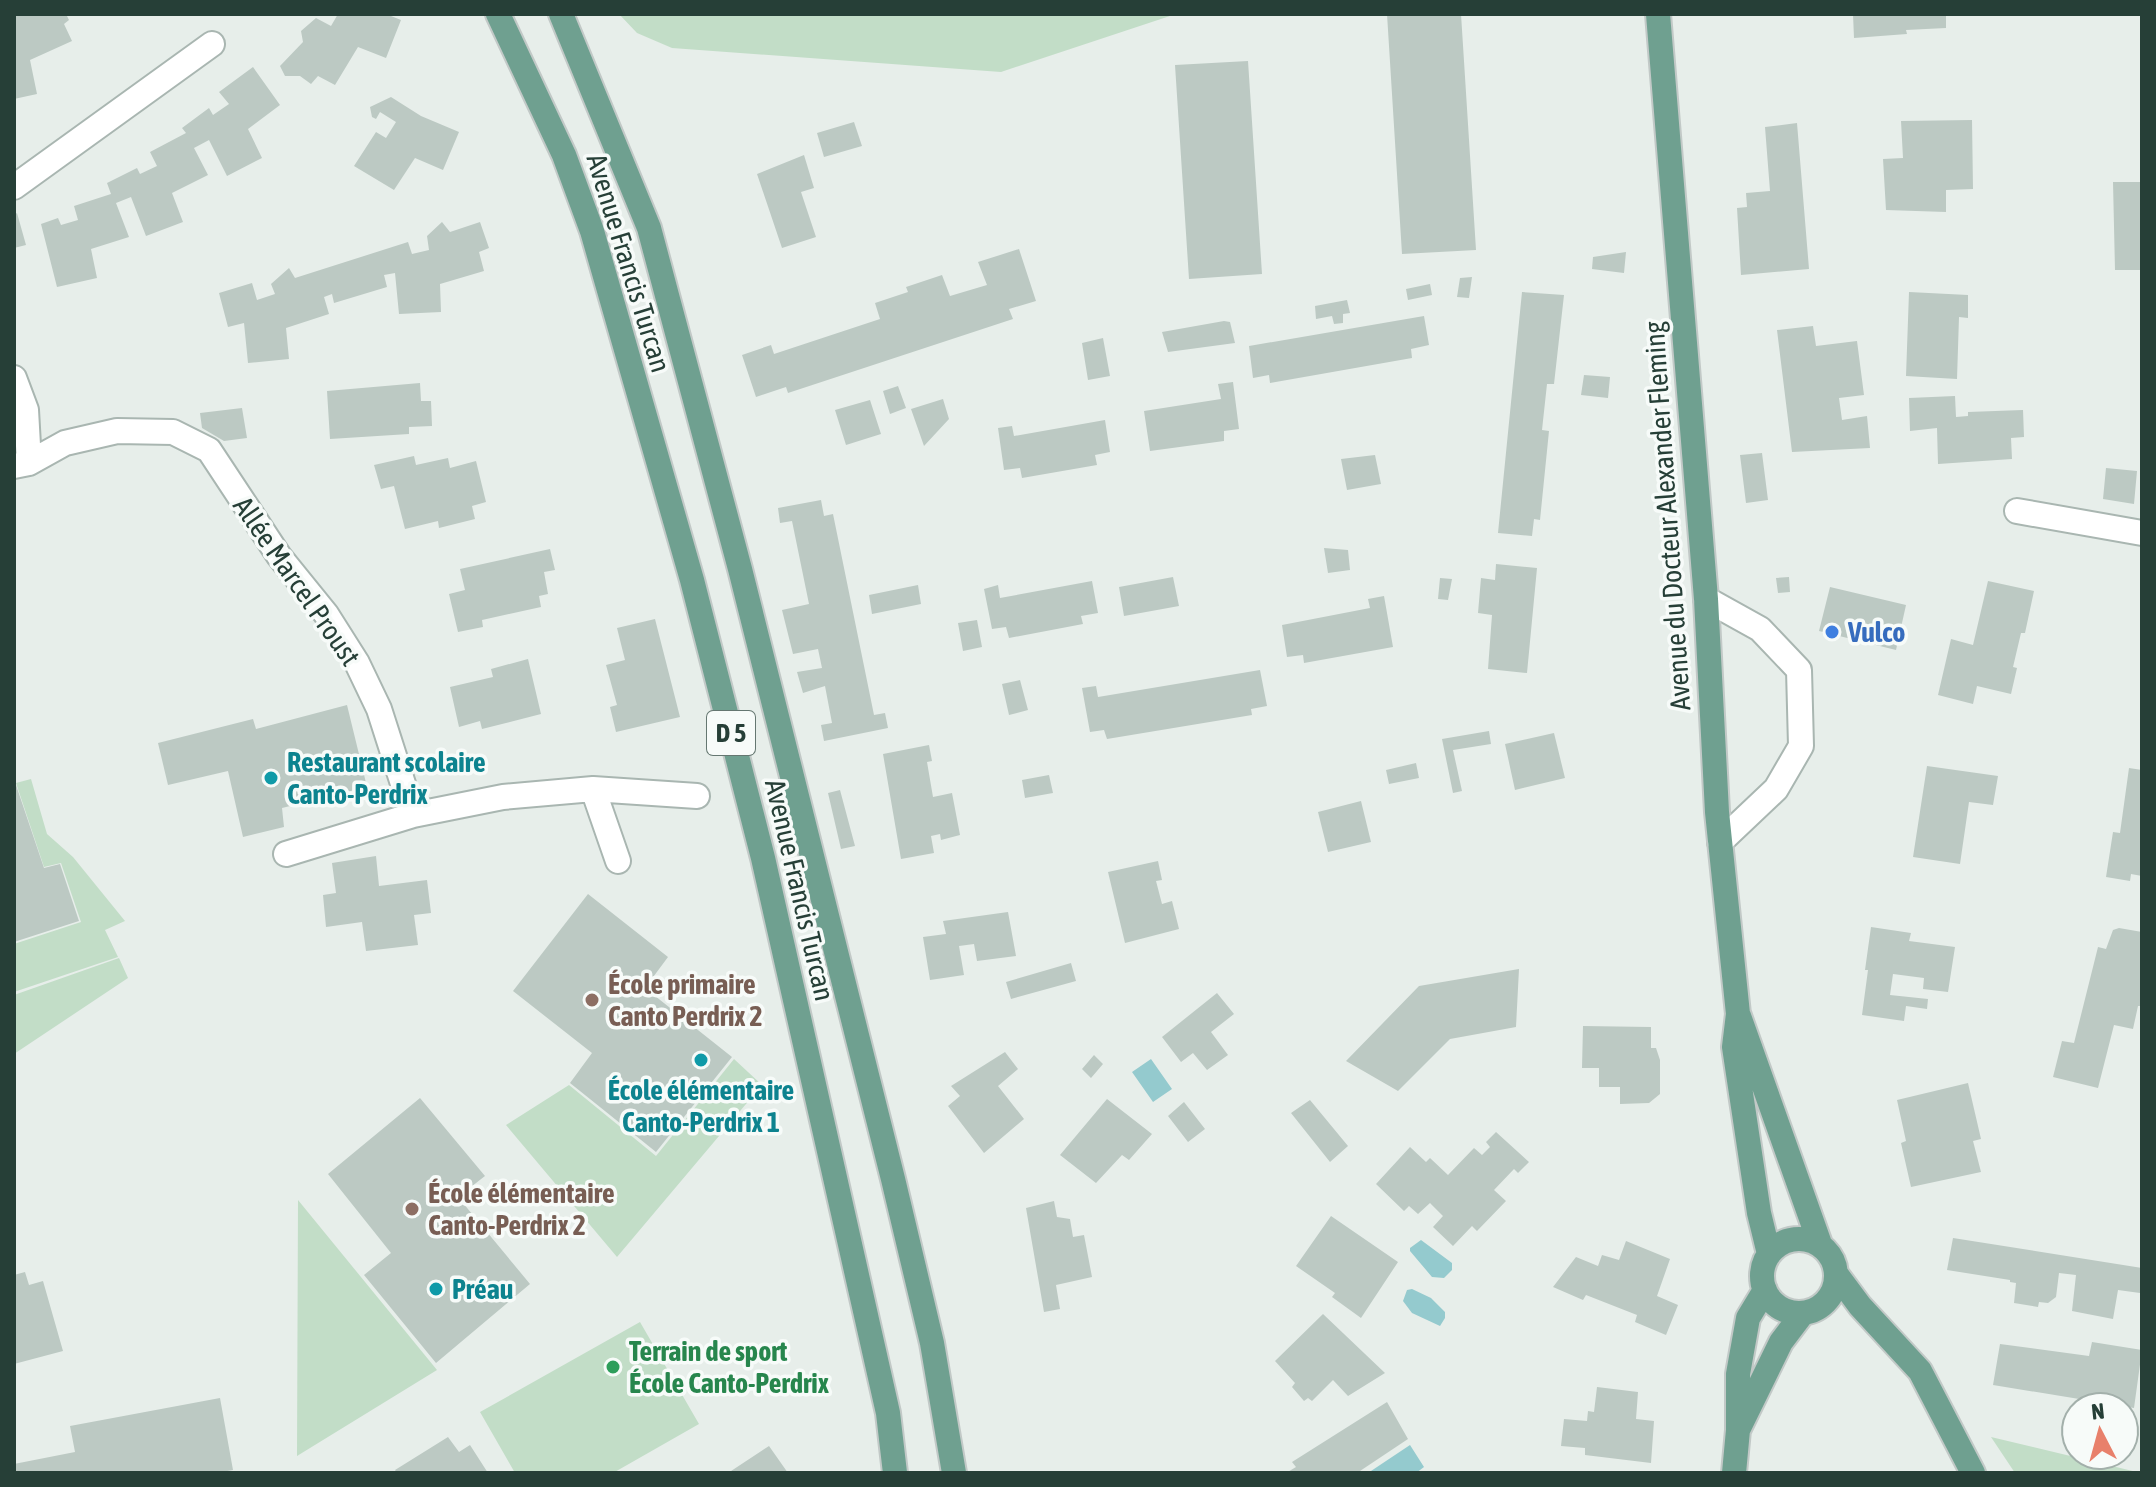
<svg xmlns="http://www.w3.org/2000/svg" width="2156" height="1487" font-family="'Asap Condensed',sans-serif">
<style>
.green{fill:#c2ddc7}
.water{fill:#94cace}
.building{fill:#bcc9c3}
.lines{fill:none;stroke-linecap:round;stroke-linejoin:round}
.minor-casing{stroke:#a9b6b1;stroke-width:28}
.major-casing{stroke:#c2c9c7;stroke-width:28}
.minor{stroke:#fff;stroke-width:24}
.major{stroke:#6fa090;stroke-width:24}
.shop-dot{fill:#3f7fe0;stroke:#f7fbf9;stroke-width:3}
.culture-dot{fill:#0f9aa8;stroke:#f7fbf9;stroke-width:3}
.education-dot{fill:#8d6e63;stroke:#f7fbf9;stroke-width:3}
.leisure-dot{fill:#2e9e5b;stroke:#f7fbf9;stroke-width:3}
.labels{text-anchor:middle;stroke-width:7;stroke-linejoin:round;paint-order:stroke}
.shield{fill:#f7fbf9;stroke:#657771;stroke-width:2}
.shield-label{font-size:26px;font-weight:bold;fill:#263f37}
.street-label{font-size:28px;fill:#263f37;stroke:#f7fbf9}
.shop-label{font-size:28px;font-weight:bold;fill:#366cbe;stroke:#f7fbf9;text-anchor:start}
.culture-label{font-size:28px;font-weight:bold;fill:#0d838f;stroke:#f7fbf9;text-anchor:start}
.education-label{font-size:28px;font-weight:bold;fill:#785e54;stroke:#f7fbf9;text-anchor:start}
.leisure-label{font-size:28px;font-weight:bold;fill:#27864d;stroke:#f7fbf9;text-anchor:start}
</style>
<rect width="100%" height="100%" fill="#e7eeea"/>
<path class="green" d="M619,14H1176L1001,72L672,48L637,33Z
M31,779L47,834L73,857L125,921L105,930L118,957L14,992V944L81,922L61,863L44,867L16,783Z
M119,958L128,978L14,1054V995Z
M734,1059L762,1085L617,1257L506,1125L569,1085L656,1156Z
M298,1200L437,1370L297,1456Z
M640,1322L699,1424L613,1473H515L480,1412Z
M1991,1437L2141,1473H2015Z"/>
<path class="water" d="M1151,1059L1172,1089L1153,1102L1132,1072Z
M1421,1240L1452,1263V1270L1444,1278L1432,1277L1410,1251V1248Z
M1412,1289L1431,1298L1445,1312V1318L1440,1326L1412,1313L1403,1301L1407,1290Z
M1410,1445L1424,1467L1416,1473H1368Z"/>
<path class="building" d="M14,14H66L69,20L64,24L72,41L30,60L37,94L14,99Z
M338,14H386L401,20L386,58L358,47L335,85L318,76L311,84L300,76H285L280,66L303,42L301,31L316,18L331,26Z
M1387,14H1461L1476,250L1402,254Z
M1853,14H1946V28L1906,30L1907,34L1854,38Z
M1248,61L1262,274L1189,279L1175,65Z
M253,67L280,105L248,129L262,158L227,176L209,140L194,148L208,175L172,193L183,222L146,236L131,197L116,203L129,237L91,249L97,278L57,287L41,224L58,218L61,225L78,220L74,206L111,194L107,183L137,168L140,174L157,166L150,152L186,133L182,128L209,108L213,115L229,104L219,92Z
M391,97L421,116L459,132L443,170L415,158L394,190L354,166L376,132L386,138L396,122L380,112L376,119L372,117L370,107Z
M1972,120L1973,189L1946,190V212L1886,210L1883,159L1903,158L1901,121Z
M854,122L862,146L824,157L817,133Z
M1797,123L1809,269L1741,275L1737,208L1747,207L1746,193L1770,191L1765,127Z
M804,155L814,188L801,192L816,237L782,248L757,174Z
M2113,182H2142V270H2115Z
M17,213L26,245L14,248V215Z
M442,222L450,232L480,222L489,248L479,252L484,271L440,284L441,312L399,314L395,273L384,275L387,287L334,303L332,294L324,297L329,314L286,328L289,359L248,363L244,323L228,327L219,293L252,283L257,300L275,294L271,284L289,268L295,278L408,242L412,254L429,250L427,236Z
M1019,249L1036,301L1009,309L1013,319L788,393L786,387L756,397L742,355L771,345L774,354L880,319L875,303L908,292L906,287L942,275L950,296L987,285L978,262Z
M1626,252L1624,273L1592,269L1593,257Z
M1472,277L1469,298L1457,297L1460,278Z
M1430,284L1432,295L1408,300L1406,289Z
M1522,292L1564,295L1554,384H1547L1542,430L1549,431L1540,520L1534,519L1532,536L1498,533Z
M1909,292L1968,295V318L1959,317L1957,379L1906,376Z
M1347,300L1350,313L1343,314V323L1334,324L1332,316L1316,319L1315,306Z
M1424,316L1429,345L1411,349L1412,358L1270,383L1269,375L1253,378L1249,346Z
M1224,321L1230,322L1235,343L1168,352L1162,332Z
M1813,326L1816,346L1857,341L1864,395L1839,398L1842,420L1867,416L1870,448L1792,452L1777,330Z
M1103,338L1110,376L1088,380L1082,343Z
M1584,375L1610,377L1608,398L1581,395Z
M1233,382L1239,429L1224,431V441L1150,451L1144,411L1221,399L1218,384Z
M420,383L421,401H431L432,426L409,427V434L330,439L327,391Z
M898,386L906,408L890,414L883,391Z
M1955,396L1956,417L1968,416V412L2023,410L2024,437L2011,438L2012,459L1938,464L1937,428L1910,431L1909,398Z
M943,399L949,419L924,446L911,409Z
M870,400L881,434L846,445L835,410Z
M242,408L247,438L224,441L202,428L200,413Z
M1105,420L1110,452L1095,455L1097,465L1022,478L1020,468L1004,470L998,428L1012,426L1014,436Z
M1762,453L1768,500L1746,503L1740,455Z
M1375,455L1381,484L1347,490L1341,459Z
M414,456L416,465L448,458L450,468L476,461L486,502L472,506L475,519L439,528L438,521L405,529L394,486L381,489L374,465Z
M2106,468L2137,471L2134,504L2103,499Z
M821,500L824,516L833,514L874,715L885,713L888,728L824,741L821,725L832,723L825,686L803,693L797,672L822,668L818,649L793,654L782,610L809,604L792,521L780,523L778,508Z
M1324,548L1348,550L1350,570L1328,573Z
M550,549L555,570L544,572L548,594L539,596L541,607L482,620L483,627L458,632L449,594L465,590L460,569Z
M1496,564L1537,568L1527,673L1488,669L1492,615L1478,613L1481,578L1495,580Z
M1173,577L1179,606L1124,616L1119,587Z
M1789,577L1790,592L1778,593L1776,578Z
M1440,578L1452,579L1448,600L1438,599Z
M1092,581L1098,613L1081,616L1083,624L1009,638L1006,627L992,629L984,589L998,585L1000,598Z
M1988,581L2034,591L2025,633H2021L2013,667L2017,668L2011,694L1977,686L1973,704L1938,695L1951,639L1973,645Z
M918,585L921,604L872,614L869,595Z
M1830,587L1906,605L1896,650L1819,631Z
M1384,596L1393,647L1304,663L1303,655L1287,657L1282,625L1370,608L1368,599Z
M655,619L680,717L616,732L610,707L617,705L606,665L625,660L617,628Z
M977,620L982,647L963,651L958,623Z
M528,659L541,714L482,729L480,721L459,727L450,687L493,677L491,669Z
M1260,670L1267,706L1251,709L1252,715L1107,739L1104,730L1090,732L1082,688L1096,686L1098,697Z
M1020,680L1028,710L1009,715L1002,684Z
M347,705L367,787L282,808L284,827L243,837L228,771L168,785L158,743L253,719L256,729Z
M1489,731L1491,744L1453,750L1462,791L1453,793L1442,739Z
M1554,733L1565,778L1515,790L1505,744Z
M929,745L932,761L927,762L933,797L952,793L960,835L941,840L940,834L931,836L934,853L901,859L883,754Z
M1416,763L1419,778L1389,784L1386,770Z
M1927,766L1998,776L1993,805L1969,802L1960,864L1913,857Z
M2129,768L2142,770V876L2131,874L2130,881L2106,877L2113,832L2120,833Z
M1049,775L1053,793L1025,798L1022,780Z
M15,782L44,868L60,864L79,921L14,942Z
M840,790L855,846L841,849L828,793Z
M1361,801L1371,842L1328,852L1318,812Z
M376,856L379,886L427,880L431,913L414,915L418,945L366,951L362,922L326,927L323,895L336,893L332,863Z
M1158,861L1162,880L1156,881L1162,904L1172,901L1179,929L1125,943L1108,872Z
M588,894L668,957L645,988L732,1057L656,1152L570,1083L592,1053L513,991Z
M1008,912L1016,956L977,961L974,944L959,946L964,975L930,980L923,937L946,934L943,921Z
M1871,927L1911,933L1909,941L1955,947L1948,992L1923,989L1924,978L1893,974L1890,995L1928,999L1927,1009L1906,1006L1904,1021L1862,1015L1868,970H1865Z
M2119,928L2142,932V1006H2138L2133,1029L2114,1025L2098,1088L2053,1077L2062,1041L2074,1043L2098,947L2106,949L2113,930Z
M1071,963L1076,981L1011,999L1006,982Z
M1519,969L1516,1027L1450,1039L1398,1091L1346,1061L1419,986Z
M1217,993L1234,1014L1211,1032L1228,1055L1207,1070L1193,1053L1181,1062L1162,1037Z
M1583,1026L1651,1027V1048H1656L1660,1060V1094L1649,1103L1620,1104V1087H1599V1068H1582Z
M1005,1052L1018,1069L998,1086L1024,1119L984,1153L948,1106L960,1096L951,1086Z
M1094,1055L1103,1064L1091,1078L1082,1069Z
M1968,1083L1981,1139L1973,1141L1981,1172L1911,1187L1901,1143L1906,1141L1897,1100Z
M420,1098L485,1176L458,1197L530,1284L436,1363L364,1275L391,1253L328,1174Z
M1107,1099L1152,1134L1129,1160L1122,1155L1096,1183L1060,1155Z
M1310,1100L1348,1146L1330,1162L1291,1113Z
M1184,1102L1205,1129L1188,1142L1168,1116Z
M1496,1132L1529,1162L1518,1173L1514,1169L1494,1190L1506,1201L1477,1231L1472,1226L1453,1246L1433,1227L1443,1216L1430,1203L1418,1214L1409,1206L1404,1211L1376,1184L1410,1147L1426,1162L1430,1158L1448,1175L1474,1148L1482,1155L1490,1147L1486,1142Z
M1054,1201L1057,1217L1070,1219L1073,1237L1084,1235L1092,1277L1056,1285L1060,1309L1044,1312L1026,1208Z
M1331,1216L1398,1262L1361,1318L1332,1297L1335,1293L1296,1266Z
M1953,1238L2142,1268L2140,1293L2118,1290L2113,1319L2072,1311L2076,1275L2059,1273L2056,1297L2048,1303L2039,1302L2038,1307L2014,1303L2016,1283L2010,1282V1280L1947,1270Z
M1626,1241L1670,1259L1657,1296L1678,1305L1666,1335L1635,1322L1637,1315L1586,1295L1583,1300L1553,1287L1576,1257L1598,1266L1602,1255L1619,1260Z
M25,1272L29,1285L43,1281L63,1351L14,1364V1275Z
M1323,1314L1385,1373L1348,1396L1333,1380L1312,1401L1308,1398L1304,1401L1292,1387L1295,1383L1275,1361Z
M2092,1342L2142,1350L2134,1408L1993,1385L2000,1344L2089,1356Z
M1597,1387L1638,1392L1636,1419L1654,1421L1651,1463L1585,1455V1448L1561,1446L1564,1419L1587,1421L1588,1411L1594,1412Z
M220,1398L233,1470L216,1473H14V1464L75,1452L70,1426Z
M1387,1402L1408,1439L1357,1473H1286L1296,1467L1292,1462Z
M448,1437L459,1452L470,1445L488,1473H397L395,1470Z
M769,1446L788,1473H728Z"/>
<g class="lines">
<defs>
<path id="minor" d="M14,187L212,44
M14,378L26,410L29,463
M14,466L29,463L65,443L117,431L173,432L209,450L279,556L326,614L357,663L379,709L413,815L503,797L593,789L697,796
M2017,511L2142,533
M1706,599L1760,629L1799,670L1801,746L1776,789L1720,842
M593,789L618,861
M286,854L413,815"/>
<path id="major" d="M498,14L564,155L592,231L692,580L763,858L888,1413L895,1473
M561,14L649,228L740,569L893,1179L932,1343L954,1473
M1658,14L1706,599L1717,812L1738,1014L1734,1047L1759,1213L1769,1254
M1739,1016L1820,1244
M1762 1276a37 37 0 1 1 74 0a37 37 0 1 1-74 0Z
M1837,1275L1860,1306L1920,1371L1973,1473
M1739,1428L1781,1342L1803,1313
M1734,1473L1738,1430V1374L1748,1318L1765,1290"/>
</defs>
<use href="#minor" class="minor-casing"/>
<use href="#major" class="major-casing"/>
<use href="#minor" class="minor"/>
<use href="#major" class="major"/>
</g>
<circle class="shop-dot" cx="1832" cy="632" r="8"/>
<g class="culture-dot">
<circle cx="271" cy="778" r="8"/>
<circle cx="701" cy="1060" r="8"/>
<circle cx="436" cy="1289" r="8"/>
</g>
<g class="education-dot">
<circle cx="592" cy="1000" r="8"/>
<circle cx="412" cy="1209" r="8"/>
</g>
<circle class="leisure-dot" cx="613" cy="1367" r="8"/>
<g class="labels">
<rect class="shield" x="707" y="711" width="48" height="44" rx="6"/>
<g class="shield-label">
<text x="731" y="742">D 5</text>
</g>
<g class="street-label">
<text transform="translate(629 263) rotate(73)" y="10">Avenue Francis Turcan</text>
<text transform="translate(1667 516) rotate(-94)" y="10">Avenue du Docteur Alexander Fleming</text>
<text transform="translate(297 581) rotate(55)" y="10">Allée Marcel Proust</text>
<text transform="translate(800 890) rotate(77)" y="10">Avenue Francis Turcan</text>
</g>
<g class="shop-label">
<text x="1848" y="642">Vulco</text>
</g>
<g class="culture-label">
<text x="287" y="772">Restaurant scolaire<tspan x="287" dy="32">Canto-Perdrix</tspan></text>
<text x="701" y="1100" text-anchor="middle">École élémentaire<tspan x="701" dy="32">Canto-Perdrix 1</tspan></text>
<text x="452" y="1299">Préau</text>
</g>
<g class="education-label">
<text x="608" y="994">École primaire<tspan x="608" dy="32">Canto Perdrix 2</tspan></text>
<text x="428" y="1203">École élémentaire<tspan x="428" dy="32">Canto-Perdrix 2</tspan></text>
</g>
<g class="leisure-label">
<text x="629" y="1361">Terrain de sport<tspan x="629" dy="32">École Canto-Perdrix</tspan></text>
</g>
</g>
<rect width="2156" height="1487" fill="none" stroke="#263f37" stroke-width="32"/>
<g transform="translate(2100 1431) rotate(354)"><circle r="38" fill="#f7fbf9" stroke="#a3b0ab" stroke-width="2"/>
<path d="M0-6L14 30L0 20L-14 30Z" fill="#e8806b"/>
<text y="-12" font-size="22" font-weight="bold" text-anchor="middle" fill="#263f37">N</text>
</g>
</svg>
